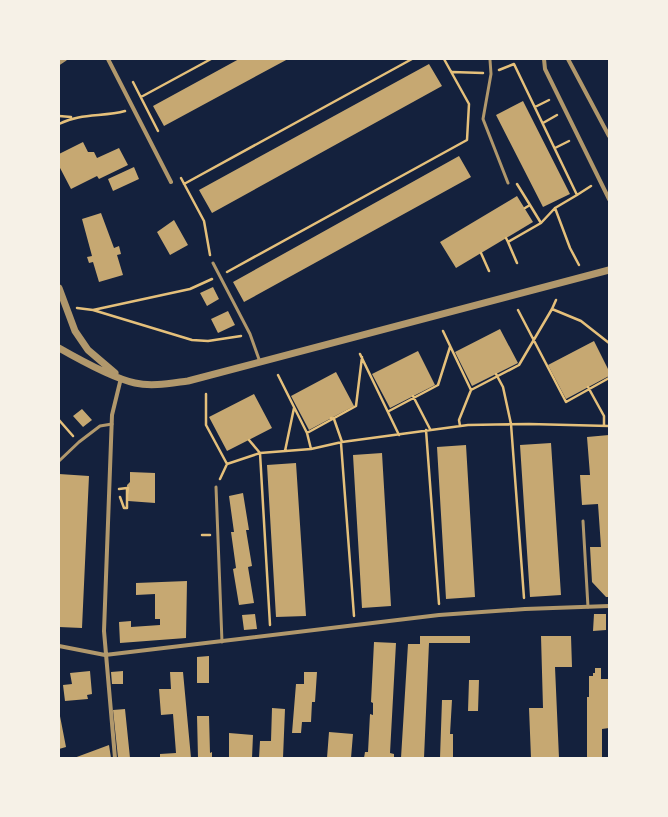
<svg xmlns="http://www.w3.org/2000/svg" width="668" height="817" font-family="Signika,sans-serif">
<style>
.building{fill:#c6a872}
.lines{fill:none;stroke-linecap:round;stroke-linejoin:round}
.path{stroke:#e5c07b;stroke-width:2.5}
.service{stroke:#b1986c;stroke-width:3}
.minor{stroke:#b1986c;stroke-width:4}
.tertiary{stroke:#b1986c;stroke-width:7}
</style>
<rect width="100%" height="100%" fill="#14213d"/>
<path class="building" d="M239,59H288L164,126L153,106Z
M429,64L442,86L212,213L199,190Z
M523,101L570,194L543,207L496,115Z
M83,142L88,152H94L97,158L119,148L128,165L99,179L97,176L71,189L59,166V154Z
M459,156L471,177L244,302L233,282Z
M134,167L139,179L113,191L108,179Z
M517,196L533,222L456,268L440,242Z
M101,213L114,248L119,246L121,254L117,255L123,275L99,282L93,262L89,263L87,257L92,256L82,219Z
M174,220L188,245L170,255L157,232Z
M213,287L219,299L207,306L200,293Z
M228,311L235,325L218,333L211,319Z
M500,329L518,363L472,386L455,352Z
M594,341L609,371V376L566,399L548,365Z
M418,351L435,385L390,408L372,374Z
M336,372L354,406L309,430L291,396Z
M254,394L272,428L227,451L209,417Z
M82,409L92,420L83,427L73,416Z
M609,435V597H606L592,582L590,547H601L598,504L582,505L580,475H590L587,437Z
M551,443L561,595L530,597L520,445Z
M466,445L475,597L446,599L437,447Z
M382,453L391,606L362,608L353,455Z
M296,463L306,616L276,617L267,465Z
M130,472L155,473V503L128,501L127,485L130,482Z
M59,474L89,476L82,628L59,627Z
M243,493L249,530H246L252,566L248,567L254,603L239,605L233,569L236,568L231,532H234L229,496Z
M187,581L186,638L120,643L119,622L131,621V627L160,625V619H155V594L136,595V583Z
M255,614L257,629L244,630L242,615Z
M594,614H606V630L593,631Z
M420,636H470V643H429L424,758H401L408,644H420Z
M541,636H571L572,667H555L559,758H531L529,708H543Z
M374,642L396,643L390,753L394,754V758H364L365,752H368L370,714L373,715V703L371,702Z
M209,656V683H197V657Z
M595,668H601V679H609V728L602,729V758H587V697H589V676H593V673H595Z
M90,671L92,694L87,695L88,699L65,701L63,685L72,684L70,673Z
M123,671V684H112L111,672Z
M170,672H183L191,758H160V754L176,753L173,714L161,715L159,689H171Z
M304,672H317L315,702H312L311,722H302L301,733H292L296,684H304Z
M469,680H479L478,711H468Z
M442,700H452L450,734H453V758H440Z
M272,708L285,709L283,758H259L260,741H271Z
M125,709L130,758H118L113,710Z
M59,711L66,747L59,749Z
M197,716H209L210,753L212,752V758H198Z
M329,732L353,734L351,758H327Z
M229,733L253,735L252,758H229Z
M109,745L111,758H74Z"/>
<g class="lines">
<path class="path" d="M499,70L514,64L577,195L555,208L541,223L508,242L517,263
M452,72L483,73
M133,82L158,131
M141,97L211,59
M535,107L549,100
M59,116L71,117
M543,123L557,115
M59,124C80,113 103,117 125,111
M555,148L569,141
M181,178L204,221L210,255
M184,184L412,59
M517,184L530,205
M577,195L591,186
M525,208L530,205L541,223
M555,208L570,248L579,265
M506,238L508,242
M481,253L489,271
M227,272L467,140L469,104L444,59
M77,308L93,310L192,340L208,341L241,336
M552,309L581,321L609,343
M93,310L190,289L212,279
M518,310L566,402L609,378
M443,331L471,390L519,365L552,309L556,300
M360,354L399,435
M496,374L503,387L511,424L524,598
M278,375L307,433L311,449
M588,387L604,416V426
M206,394V425L227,464L260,453L311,449L342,442L468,425L529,424L609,426
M413,396L430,429
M389,411L438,385L450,347
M331,418L334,419L342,442
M59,420L73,436
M460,426L459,420L471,390
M426,430L439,604
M307,433L356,406L362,357
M249,440L260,453L270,625
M341,443L354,616
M285,451L294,408
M220,479L227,464
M119,489L127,488V495L128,488
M120,497L124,508H127V495
M202,535H210"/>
<path class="service" d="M490,60L491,74L483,119L508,183
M213,263L250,334L260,362
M59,461L79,442L100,426L112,424
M216,487L222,642
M583,521L588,607"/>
<path class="minor" d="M108,59L171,182
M544,59L545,69L609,199
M568,59L609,136
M59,63L65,59
M59,646L105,655L439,615L525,609L609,606
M115,758L104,631L112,415L121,378"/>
<path class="tertiary" d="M59,288L75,331L88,350L115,373
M59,348C80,360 112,378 135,383C152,387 172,383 188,381L609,270"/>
</g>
<rect width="668" height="817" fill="none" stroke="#f6f1e7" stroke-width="120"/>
</svg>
